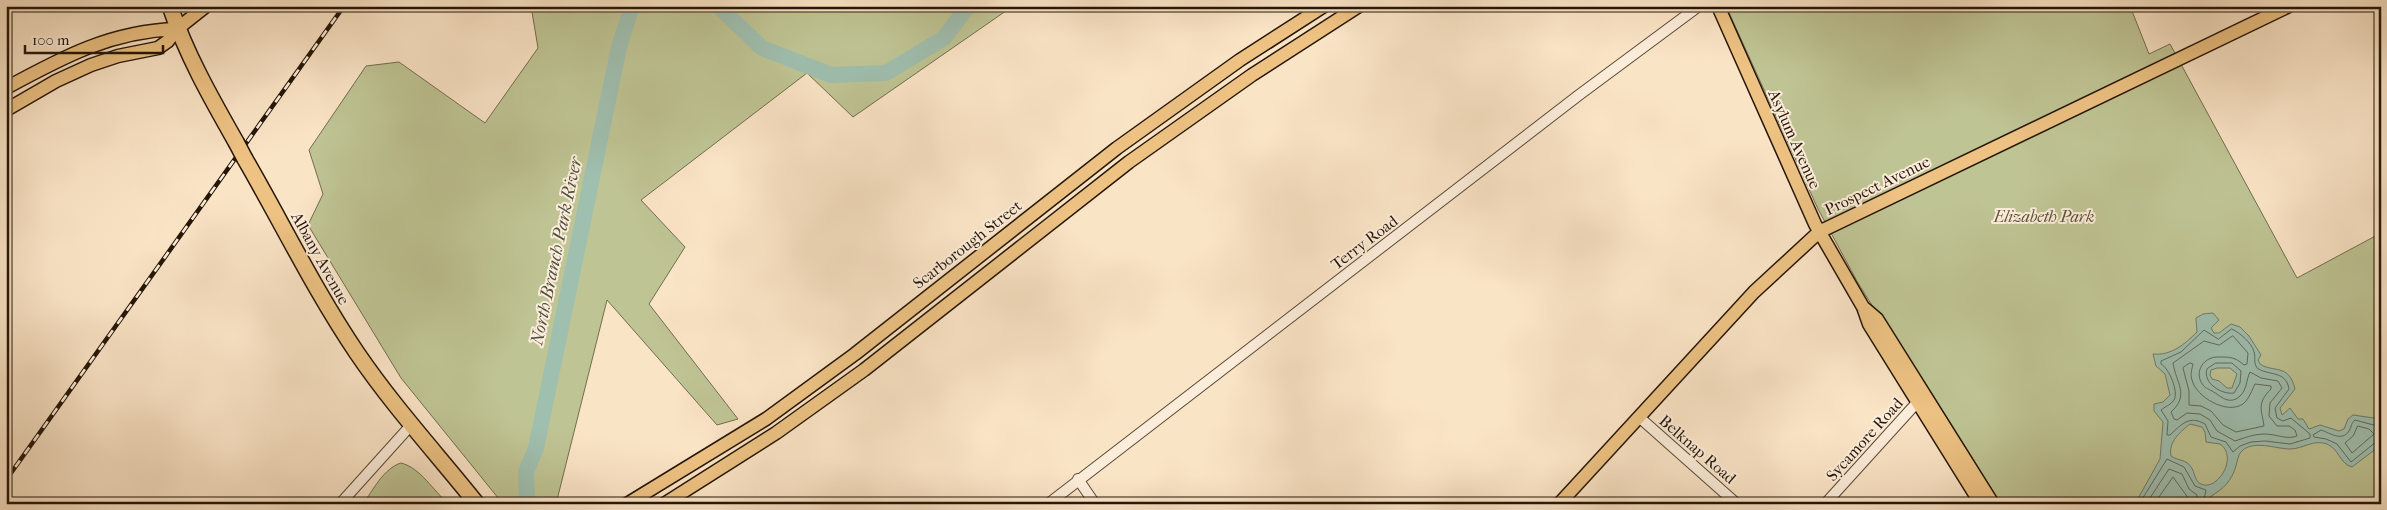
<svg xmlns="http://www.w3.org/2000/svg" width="2387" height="510" font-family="'IM FELL French Canon',serif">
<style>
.green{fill:#bfc494;stroke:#726d4e}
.water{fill:#9fbfaf;stroke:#6e7b6c;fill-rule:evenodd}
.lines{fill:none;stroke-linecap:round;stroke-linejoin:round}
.shore{stroke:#626a5c;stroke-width:1}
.river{stroke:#9fbfaf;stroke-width:16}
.minor-casing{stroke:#5a4a38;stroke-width:12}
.major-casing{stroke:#251608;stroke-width:15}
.highway-casing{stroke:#251608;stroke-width:18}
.minor{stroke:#fcedda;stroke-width:10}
.major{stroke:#edc283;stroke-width:12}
.highway{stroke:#edc283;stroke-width:15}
.rail-casing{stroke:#251608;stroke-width:4.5}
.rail{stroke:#fcedda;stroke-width:2.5;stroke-dasharray:8;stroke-linecap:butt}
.highway-bridge-casing{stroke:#251608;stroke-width:18;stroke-linecap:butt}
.highway-bridge{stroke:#edc283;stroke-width:15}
.labels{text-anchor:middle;stroke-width:4;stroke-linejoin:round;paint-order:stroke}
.street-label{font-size:16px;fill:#251608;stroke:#fcedda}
.park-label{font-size:16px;font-style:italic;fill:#5b5339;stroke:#fcedda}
.water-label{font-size:18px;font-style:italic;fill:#505142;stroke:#fcedda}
</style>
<rect width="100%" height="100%" fill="#fae4c6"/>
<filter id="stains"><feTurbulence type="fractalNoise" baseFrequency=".004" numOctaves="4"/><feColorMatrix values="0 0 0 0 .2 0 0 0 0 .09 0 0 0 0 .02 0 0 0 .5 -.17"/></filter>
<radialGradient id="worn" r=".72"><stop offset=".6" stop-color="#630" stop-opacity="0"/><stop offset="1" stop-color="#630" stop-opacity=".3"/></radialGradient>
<path class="green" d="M531,6H1013L853,117L807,73L641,200L685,247L649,304L738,419L717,425L607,300L556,504H503L401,378L308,225L323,194L309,150L366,66L399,62L485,123L538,48Z
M1726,6H2130L2149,54L2170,44L2297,278L2381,233V504H2001L1924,381L1914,372L1858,283L1818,209Z
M401,463C421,468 433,491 449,504H363C373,490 384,468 401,463Z"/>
<path class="water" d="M2213,313L2219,320L2211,328L2214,333H2219L2231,324L2240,327L2249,336L2261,355L2258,360L2260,364C2273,373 2289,363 2295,389L2280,408L2282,415L2290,408L2298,419H2303L2309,429L2320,425L2339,431L2344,429L2348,419L2353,415L2374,418L2381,424V442L2377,448L2352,467C2340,464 2339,449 2327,444C2313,439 2303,449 2290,449C2276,449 2252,439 2241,452C2238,455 2237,462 2236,466C2231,482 2224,488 2210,497L2207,504H2135L2160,459L2163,422L2154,411V404L2163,402L2170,395L2165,374L2156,366L2153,354C2171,356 2185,344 2197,332L2196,318L2203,314ZM2217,368H2230L2237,374L2232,388H2227L2219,381L2212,379L2210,375L2211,370ZM2190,424L2202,427L2205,432L2206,442L2220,444C2239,457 2217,492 2201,484C2194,481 2195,472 2191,467C2186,459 2178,461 2171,456C2168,442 2180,432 2190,424Z"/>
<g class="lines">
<path class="shore" d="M2232,329C2240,333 2252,343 2254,352C2256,358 2253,361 2257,368C2268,376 2286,370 2289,389L2275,408L2277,418L2283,421L2291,418L2310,434V438L2290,444L2265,441L2251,442L2240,446L2233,452L2226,442L2211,437L2205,424C2189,415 2182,424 2170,435H2167L2168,421L2161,410C2164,407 2171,405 2174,400C2179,392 2169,368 2161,364V361L2181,352L2204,330L2218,339Z
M2233,336L2248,353L2247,364L2244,365C2235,357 2230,357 2219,357C2204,356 2193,372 2203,385C2206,389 2209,389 2212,391C2221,396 2229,406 2240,396C2247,390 2246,380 2250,372L2261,378L2278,381L2282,388L2270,403L2269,416L2277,426H2289L2295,430L2297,436C2287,440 2276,434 2265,434C2254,434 2244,438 2235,441L2217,431L2210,420L2200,414L2187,413L2177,420L2174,419L2171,412C2190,395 2176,383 2173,363L2204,341L2219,345Z
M2190,363L2193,364C2192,369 2190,374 2192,380C2196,397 2227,415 2243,404C2249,399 2252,390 2255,384L2271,386V389C2256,404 2262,410 2264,426L2236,432L2223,425L2211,411L2201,406L2189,405V391L2183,368Z
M2216,363H2232L2241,371L2240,383L2234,393C2222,395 2202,383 2207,369Z
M2358,426L2369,429L2374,434L2352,453L2345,443L2353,436Z
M2381,427L2355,420C2351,423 2352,426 2349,431C2342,442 2330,433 2321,430L2313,435L2314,437L2326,439L2337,444L2351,462L2376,442L2381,440
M2139,504L2167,459L2184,467L2195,486L2206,490L2203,504
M2146,504L2169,469L2182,474L2189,489L2197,495L2196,504
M2154,504L2173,477L2189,499V504"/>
<path class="river" d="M718,6L762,48L831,75L886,73L944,38L968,6
M527,504L526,472L536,448L619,47L632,6"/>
<defs>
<path id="minor" d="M1639,417L1737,504
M1078,479L1095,504
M340,504L412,424
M1048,504L1579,95L1699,6
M1825,504L1922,397"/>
<path id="major" d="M1718,6L1815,224L1863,307L1869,324L1981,504
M6,88C63,57 111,31 177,29
M6,110L56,81L91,65L118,56L158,48L168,41L177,29L206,6
M1863,307L1877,319L1993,504
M627,504L766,419L855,354L1117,148L1240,60L1324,6
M664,504L776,433L864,370L1129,162L1252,75L1359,6
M1559,504L1754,292L1819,232L2289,6"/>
<path id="highway" d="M170,6C186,54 211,98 236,142
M245,159C282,223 315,291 357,353C393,406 437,454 477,504"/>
</defs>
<use href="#minor" class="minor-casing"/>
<use href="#major" class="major-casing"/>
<use href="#highway" class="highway-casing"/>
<use href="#minor" class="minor"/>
<use href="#major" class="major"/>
<use href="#highway" class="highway"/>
<defs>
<path id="rail" d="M6,480L344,6"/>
</defs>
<use href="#rail" class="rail-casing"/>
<use href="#rail" class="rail"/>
<defs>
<path id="highway-bridge" d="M236,142L245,159"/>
</defs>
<use href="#highway-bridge" class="highway-bridge-casing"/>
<use href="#highway-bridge" class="highway-bridge"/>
</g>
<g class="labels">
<g class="street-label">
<text transform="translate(1795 139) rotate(66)" y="6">Asylum Avenue</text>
<text transform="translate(1877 185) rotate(-26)" y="6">Prospect Avenue</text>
<text transform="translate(1364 242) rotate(-37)" y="6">Terry Road</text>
<text transform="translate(967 244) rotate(-38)" y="6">Scarborough Street</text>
<text transform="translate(321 258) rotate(61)" y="6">Albany Avenue</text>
<text transform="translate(1864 439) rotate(-48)" y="6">Sycamore Road</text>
<text transform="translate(1698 449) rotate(41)" y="6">Belknap Road</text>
</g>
<g class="park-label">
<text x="2044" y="222">Elizabeth Park</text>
</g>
<g class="water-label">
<text transform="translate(556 251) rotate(-78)" y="6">North Branch Park River</text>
</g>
</g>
<rect width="2387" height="510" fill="none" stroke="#fae4c6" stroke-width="25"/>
<rect x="8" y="8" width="2372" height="495" fill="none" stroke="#251608" stroke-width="2.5"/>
<rect x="12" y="12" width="2362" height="485" fill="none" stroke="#251608"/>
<path d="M25 45v8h138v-8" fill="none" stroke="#251608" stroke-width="2.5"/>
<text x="32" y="45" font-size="15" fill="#251608" stroke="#fcedda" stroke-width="4" paint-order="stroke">100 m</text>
<rect width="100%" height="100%" filter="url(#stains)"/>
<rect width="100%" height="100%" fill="url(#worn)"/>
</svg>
